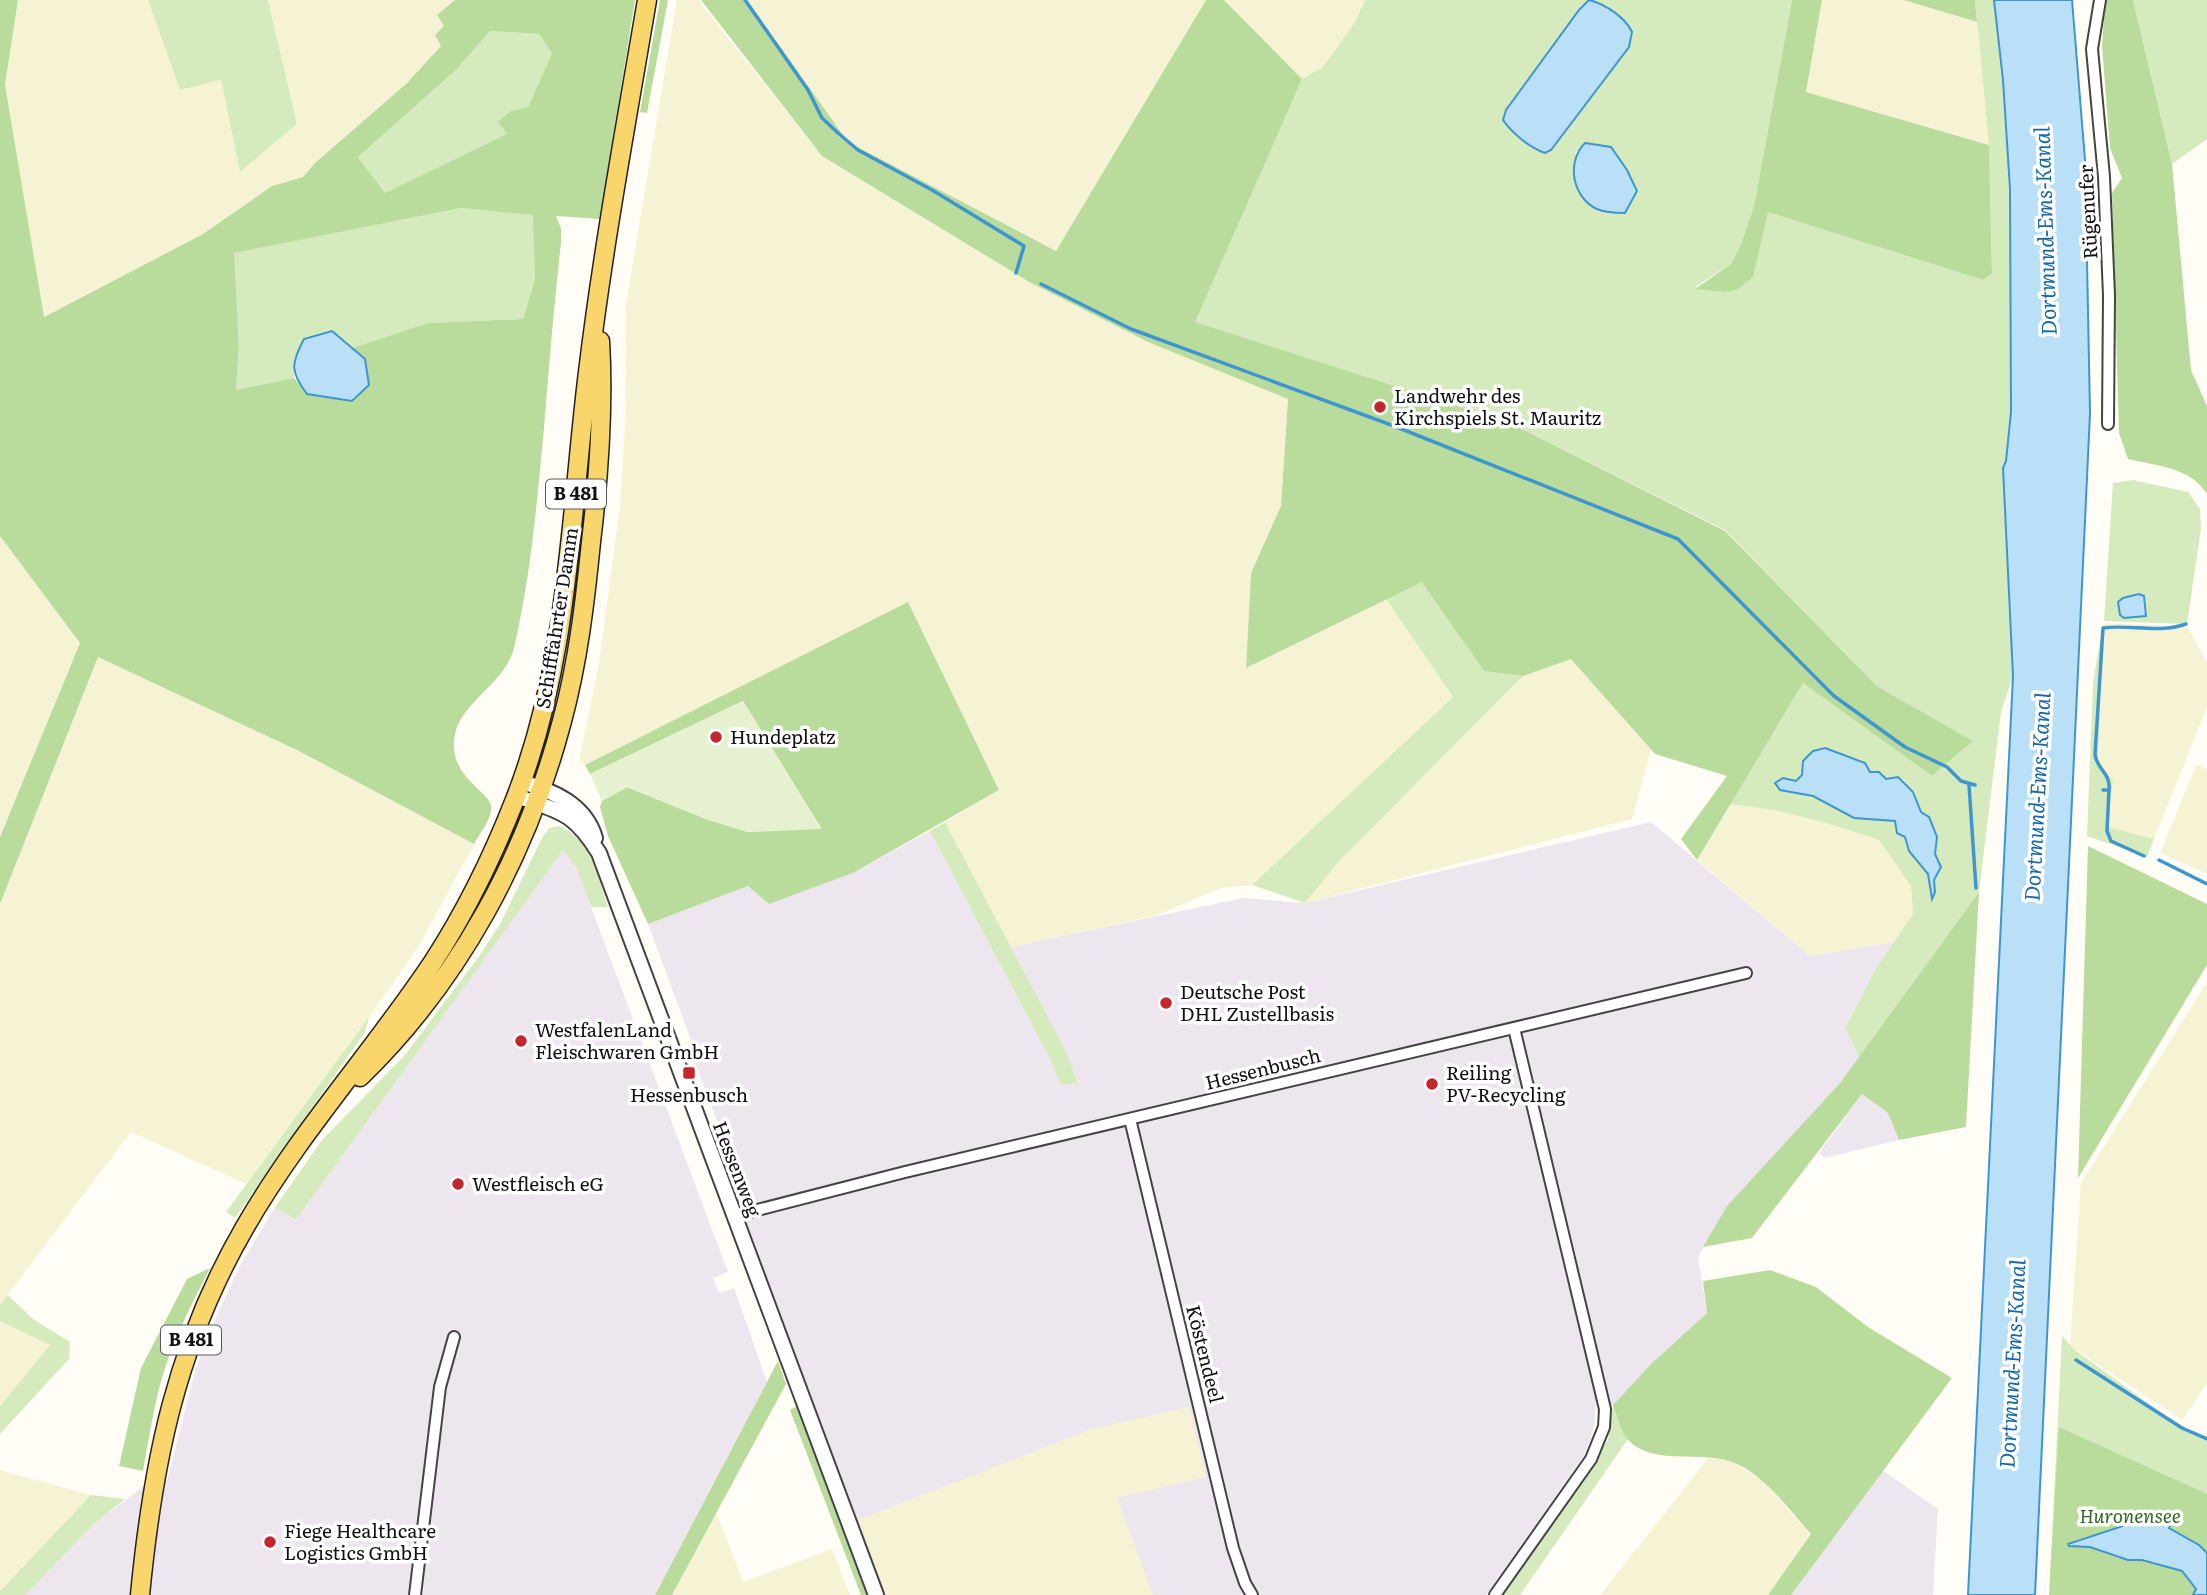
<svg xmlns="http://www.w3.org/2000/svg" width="2207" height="1595" font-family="Literata,serif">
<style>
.industrial{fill:#eee6ef}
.farmland{fill:#f6f3d4}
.green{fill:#d5ebbd;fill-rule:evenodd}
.forest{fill:#b9dc9c;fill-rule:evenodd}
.pitch{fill:#e6f2cf}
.water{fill:#b9e0f7;stroke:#3f96cf;stroke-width:2}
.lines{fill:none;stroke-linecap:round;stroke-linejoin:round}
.stream{stroke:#3f96cf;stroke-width:3.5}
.minor-casing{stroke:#444;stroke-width:14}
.tertiary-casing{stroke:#444;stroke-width:18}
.primary-casing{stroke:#222;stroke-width:21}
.minor{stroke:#fff;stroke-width:10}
.tertiary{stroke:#fff;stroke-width:14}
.primary{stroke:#f9d66b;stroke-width:18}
.poi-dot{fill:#c4262e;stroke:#fff;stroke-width:2.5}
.labels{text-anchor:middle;stroke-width:7;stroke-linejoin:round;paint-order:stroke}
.shield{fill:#fff;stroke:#585858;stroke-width:2}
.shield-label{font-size:18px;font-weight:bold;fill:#111}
.street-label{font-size:19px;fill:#111;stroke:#fff}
.poi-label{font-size:19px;fill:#111;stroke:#fff;text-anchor:start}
.park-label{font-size:19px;font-style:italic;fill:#2f6b1f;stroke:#fff}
.water-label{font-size:21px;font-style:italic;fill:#1768a6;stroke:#fff}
</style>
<rect width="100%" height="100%" fill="#fffdf5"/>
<path class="industrial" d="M1651,822L1810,956L1894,942L1876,968L1845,1026L1859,1057L1840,1083L1727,1206L1698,1257L1707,1313L1652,1363L1613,1405L1595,1406V1421L1591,1438L1583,1457L1486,1595H882L744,1218L745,1196L692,1054L695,1051L648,924L748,886L769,904L853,873L930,831L1051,1061L1062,1085L1078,1082L1010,947L1243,898L1305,903Z
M563,849L576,867L728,1272L713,1278L719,1293L734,1288L767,1382L655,1595H25L95,1523L152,1480L167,1481L194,1375L209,1332L240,1266L275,1207L296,1220Z
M1862,1094L1888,1113L1899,1140L1825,1158L1819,1153Z
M1882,1470L1938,1509L1933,1595H1791Z"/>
<path class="farmland" d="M18,0H148L180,90L221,80L240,172L297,124L268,0H456L445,26L435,35L441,46L407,83L315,163L303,177L272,186L203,234L43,317L5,85Z
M677,0H698L822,156L1031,283L1148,342L1288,399L1281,506L1251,573L1246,668L1386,599L1453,697L1252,885L1221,888L1155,916L1010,947L945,822L999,790L908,603L585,765L579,760L599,664L620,506L626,412V306L629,285Z
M747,0H1206L1056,251L848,142Z
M1224,0H1365L1355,22L1323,67L1302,79Z
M1822,0H1904L1977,22L1989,145L1806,92Z
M0,536L80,643L0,837Z
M2103,623L2188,627L2207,663V707L2154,839L2108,827L2113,780L2098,762Z
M98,657L299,751L474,844L419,946L369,1017L246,1184L131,1132L0,1305V904Z
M1571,658L1651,750L1632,819L1305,903L1340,860L1523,676Z
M2196,765L2207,769V874L2160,853Z
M1730,804L1774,810L1826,823L1879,840L1911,886L1913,914L1894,942L1810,956L1697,860Z
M2207,982V1383L2182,1420L2070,1346L2081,1183Z
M0,1321L51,1344L0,1406Z
M1189,1407L1206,1477L1117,1498L1153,1595H886L858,1520L1092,1429Z
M1710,1456L1737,1464L1764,1482L1811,1535L1768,1595H1600Z
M0,1470L91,1495L0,1591Z
M716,1511L743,1582L832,1549L850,1595H672Z"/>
<path class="green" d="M148,0H268L297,124L240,172L221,80L180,90Z
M1365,0H1589L1545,153L1551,150L1629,47L1599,3L1589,0H1792L1754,206L1741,244L1731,264L1695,287L1726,292L1768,212L1983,280L1992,272L1989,145L1975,0H1994L2003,80L2010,189L2011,412L2006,461L2003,468L2013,676L2001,712L1979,892L1859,1057L1845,1027L1876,968L1913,914L1911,886L1879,840L1826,823L1774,810L1730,804L1803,683L1932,776L1973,741L1877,686L1725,530L1510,423L1194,322L1302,79L1323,67L1355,22ZM1585,143L1611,147L1637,191L1625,213L1598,210L1575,153Z
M2133,0H2207V139L2172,164Z
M490,31L539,34L552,53L528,107L511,111L508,134L385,193L358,157L456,70Z
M461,208L534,214L535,279L523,319L428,323L352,348L332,331L294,357V378L236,390L239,347L233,253Z
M2133,480L2188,492L2200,509L2201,528L2187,624L2104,621L2113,483Z
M1422,581L1484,671L1523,676L1340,860L1305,903L1252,885L1453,697L1386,599Z
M2103,623L2098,762L2113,780L2108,827L2154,839L2147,857L2087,836L2093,683Z
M945,822L1065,1050L1078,1083L1061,1085L1051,1061L930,831Z
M559,826C591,838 598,878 608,907H591L576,867L563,850L296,1220L275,1207L322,1140L405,1055L480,955L500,924L542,838L549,828Z
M369,1017L365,1032L235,1218L226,1212Z
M8,1295L33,1319L70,1342L69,1359L0,1434V1406L50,1345L0,1321V1305Z
M2062,1336L2075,1350L2185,1430L2207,1439V1595H2049Z
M1613,1405L1628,1439L1520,1595H1500L1608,1440Z
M91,1495L125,1499L95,1523L25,1595H0V1591Z"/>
<path class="forest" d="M0,0H18L5,85L44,317L203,234L272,186L303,177L315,163L407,83L441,46L435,35L444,26L437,15L455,0H635L600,219L556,216L561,228V243C554,305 549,366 544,428C537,502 531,575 514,648C505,684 463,700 455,734C450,758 461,773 478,789C482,793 489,799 491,805C493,818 480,833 474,844L299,751L98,657L0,904V837L80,643L0,536ZM490,31L539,34L552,53L528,107L511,111L498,122L507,134L385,193L358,157L456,70ZM461,208L533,215L535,279L523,319L428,323L352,348L365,360L307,394L294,378L236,390L239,347L234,253Z
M660,0H668L647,113L640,112Z
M701,0H747L848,142L1056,251L1206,0H1224L1302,79L1195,322L1510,423L1725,531L1877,686L1973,741L1932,776L1803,683L1697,860L1681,839L1727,776L1655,754L1571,659L1523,676L1484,671L1422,582L1246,668L1251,573L1281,506L1288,399L1148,342L1031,283L822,156Z
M1792,0H1822L1806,92L1989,145L1992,273L1983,280L1768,212L1753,277L1738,289L1725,292L1695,289L1731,264L1741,244L1754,206Z
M1904,0H1975L1977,22Z
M2105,0H2133L2172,164L2191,370L2207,406V494C2190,467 2157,466 2128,459L2119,433L2112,193L2122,178L2110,148L2102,46Z
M908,602L999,790L853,873L769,904L748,886L648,924L608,836L600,807L602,801L627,787L706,819L748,832L821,828L743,701L590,774L585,765Z
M2088,846L2207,904V965L2078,1178Z
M1979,892L1966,1127L1899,1140L1888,1113L1862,1094L1752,1238L1703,1247L1727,1206L1840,1083Z
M210,1268C193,1301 176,1335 164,1371C154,1404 149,1438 143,1471L119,1466L141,1368L187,1279Z
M1770,1270L1816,1287L1868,1327L1952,1378L1791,1595H1768L1811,1534C1789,1510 1767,1478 1737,1464C1703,1448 1656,1468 1628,1440C1621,1432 1617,1415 1613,1405L1652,1363L1707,1313L1703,1281Z
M778,1361L786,1384L672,1595H655Z
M797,1406L868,1595H861L790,1410Z
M2059,1427L2207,1494V1553L2199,1545L2169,1528L2164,1517H2149L2068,1544L2090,1547L2128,1560H2142L2183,1571L2196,1589L2193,1595H2049Z"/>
<path class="pitch" d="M743,701L821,829L748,832L706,819L627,787L602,801L590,774Z"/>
<path class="water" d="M1589,0C1605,4 1625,17 1632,32L1629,47L1551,150L1545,153C1530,148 1512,133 1503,120L1506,110L1579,10Z
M1994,0H2072L2085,160L2090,413L2035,1595H1968L2013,676L2003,468L2006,461L2011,412L2010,189L2003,80Z
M1585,143L1611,147L1627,170L1637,191L1625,213C1616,213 1606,213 1597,209C1572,197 1566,162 1585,143Z
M332,331L365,359L369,385L352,401L307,394C290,372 291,363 304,339Z
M2139,594L2144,596L2146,616L2124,618L2120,615L2118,602L2123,598Z
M1825,748L1865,763L1870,772H1879L1886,779L1898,777L1913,792L1921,812L1929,817L1937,837L1935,854L1941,867L1934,880L1935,892L1932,899L1928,874L1909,851L1905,837L1897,833L1895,821L1854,818L1813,796L1780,790L1775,783L1783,778L1796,781L1802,775L1803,761L1813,751Z
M2150,1517H2164L2171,1523L2169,1528L2199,1545L2207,1553V1595H2193L2196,1589L2182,1571L2142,1560H2128L2090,1547L2069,1546L2068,1544Z"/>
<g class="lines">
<path class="stream" d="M745,0L808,90L822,118L838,133L858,150L932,190L1024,246L1016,273
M1041,284L1131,329L1394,426L1678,539L1834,696L1905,747L1947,767L1961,781L1975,785
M1969,785L1976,888
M2103,790H2109C2111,774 2097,769 2095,755L2103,628C2130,624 2158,634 2186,624
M2109,790L2107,831L2111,841L2144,856
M2159,860L2207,884
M2076,1360L2182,1428L2207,1439"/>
<defs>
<path id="minor" d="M2100,0L2092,49L2104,177L2109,295L2108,424
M1130,1119L1233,1548L1245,1583L1252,1595
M734,1216L905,1172L1746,973
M415,1595L440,1387L454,1337
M1495,1595L1591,1459L1604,1427L1605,1409L1514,1028"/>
<path id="tertiary" d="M522,782C553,791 585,804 595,838
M517,796C560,812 573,811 599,853L876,1595"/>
<path id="primary" d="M360,1077C460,980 527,854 562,721C578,662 585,602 591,542C599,475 604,408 600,341
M140,1595C153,1461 176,1346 245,1227C299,1133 373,1052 433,962C466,911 492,858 514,802C569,664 570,518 588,372C603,248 626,124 647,0"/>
</defs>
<use href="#minor" class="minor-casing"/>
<use href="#tertiary" class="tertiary-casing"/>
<use href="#primary" class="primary-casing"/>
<use href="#minor" class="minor"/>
<use href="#tertiary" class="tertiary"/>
<use href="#primary" class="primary"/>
</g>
<g class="poi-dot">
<circle cx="1380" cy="407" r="7"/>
<circle cx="716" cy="737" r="7"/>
<circle cx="1166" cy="1003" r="7"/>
<circle cx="521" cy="1041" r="7"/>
<rect x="682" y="1066" width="14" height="14" rx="3.5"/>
<circle cx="1432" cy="1084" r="7"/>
<circle cx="458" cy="1184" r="7"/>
<circle cx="270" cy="1542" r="7"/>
</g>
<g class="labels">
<g class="shield">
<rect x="546" y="479.5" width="60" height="29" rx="5"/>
<rect x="161" y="1325.5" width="60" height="29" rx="5"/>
</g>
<g class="shield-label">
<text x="576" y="500">B 481</text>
<text x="191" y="1346">B 481</text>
</g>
<g class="street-label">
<text transform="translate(2088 212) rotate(-93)" y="7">Rügenufer</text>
<text transform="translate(557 618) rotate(-81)" y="7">Schifffahrter Damm</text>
<text transform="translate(1263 1069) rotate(-14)" y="7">Hessenbusch</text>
<text transform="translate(737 1169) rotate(69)" y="7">Hessenweg</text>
<text transform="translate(1205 1354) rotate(76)" y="7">Köstendeel</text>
</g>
<g class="poi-label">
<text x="1394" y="403">Landwehr des<tspan x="1394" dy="22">Kirchspiels St. Mauritz</tspan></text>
<text x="730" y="744">Hundeplatz</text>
<text x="1180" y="999">Deutsche Post<tspan x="1180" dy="22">DHL Zustellbasis</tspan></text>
<text x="535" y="1037">WestfalenLand<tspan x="535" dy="22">Fleischwaren GmbH</tspan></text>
<text x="1446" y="1080">Reiling<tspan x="1446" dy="22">PV-Recycling</tspan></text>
<text x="689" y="1102" text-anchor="middle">Hessenbusch</text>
<text x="472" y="1191">Westfleisch eG</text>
<text x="284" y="1538">Fiege Healthcare<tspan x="284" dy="22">Logistics GmbH</tspan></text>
</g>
<g class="park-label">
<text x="2130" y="1523">Huronensee</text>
</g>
<g class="water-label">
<text transform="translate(2046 231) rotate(-92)" y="7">Dortmund-Ems-Kanal</text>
<text transform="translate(2038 797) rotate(-87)" y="7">Dortmund-Ems-Kanal</text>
<text transform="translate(2013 1364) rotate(-87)" y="7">Dortmund-Ems-Kanal</text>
</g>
</g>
</svg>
